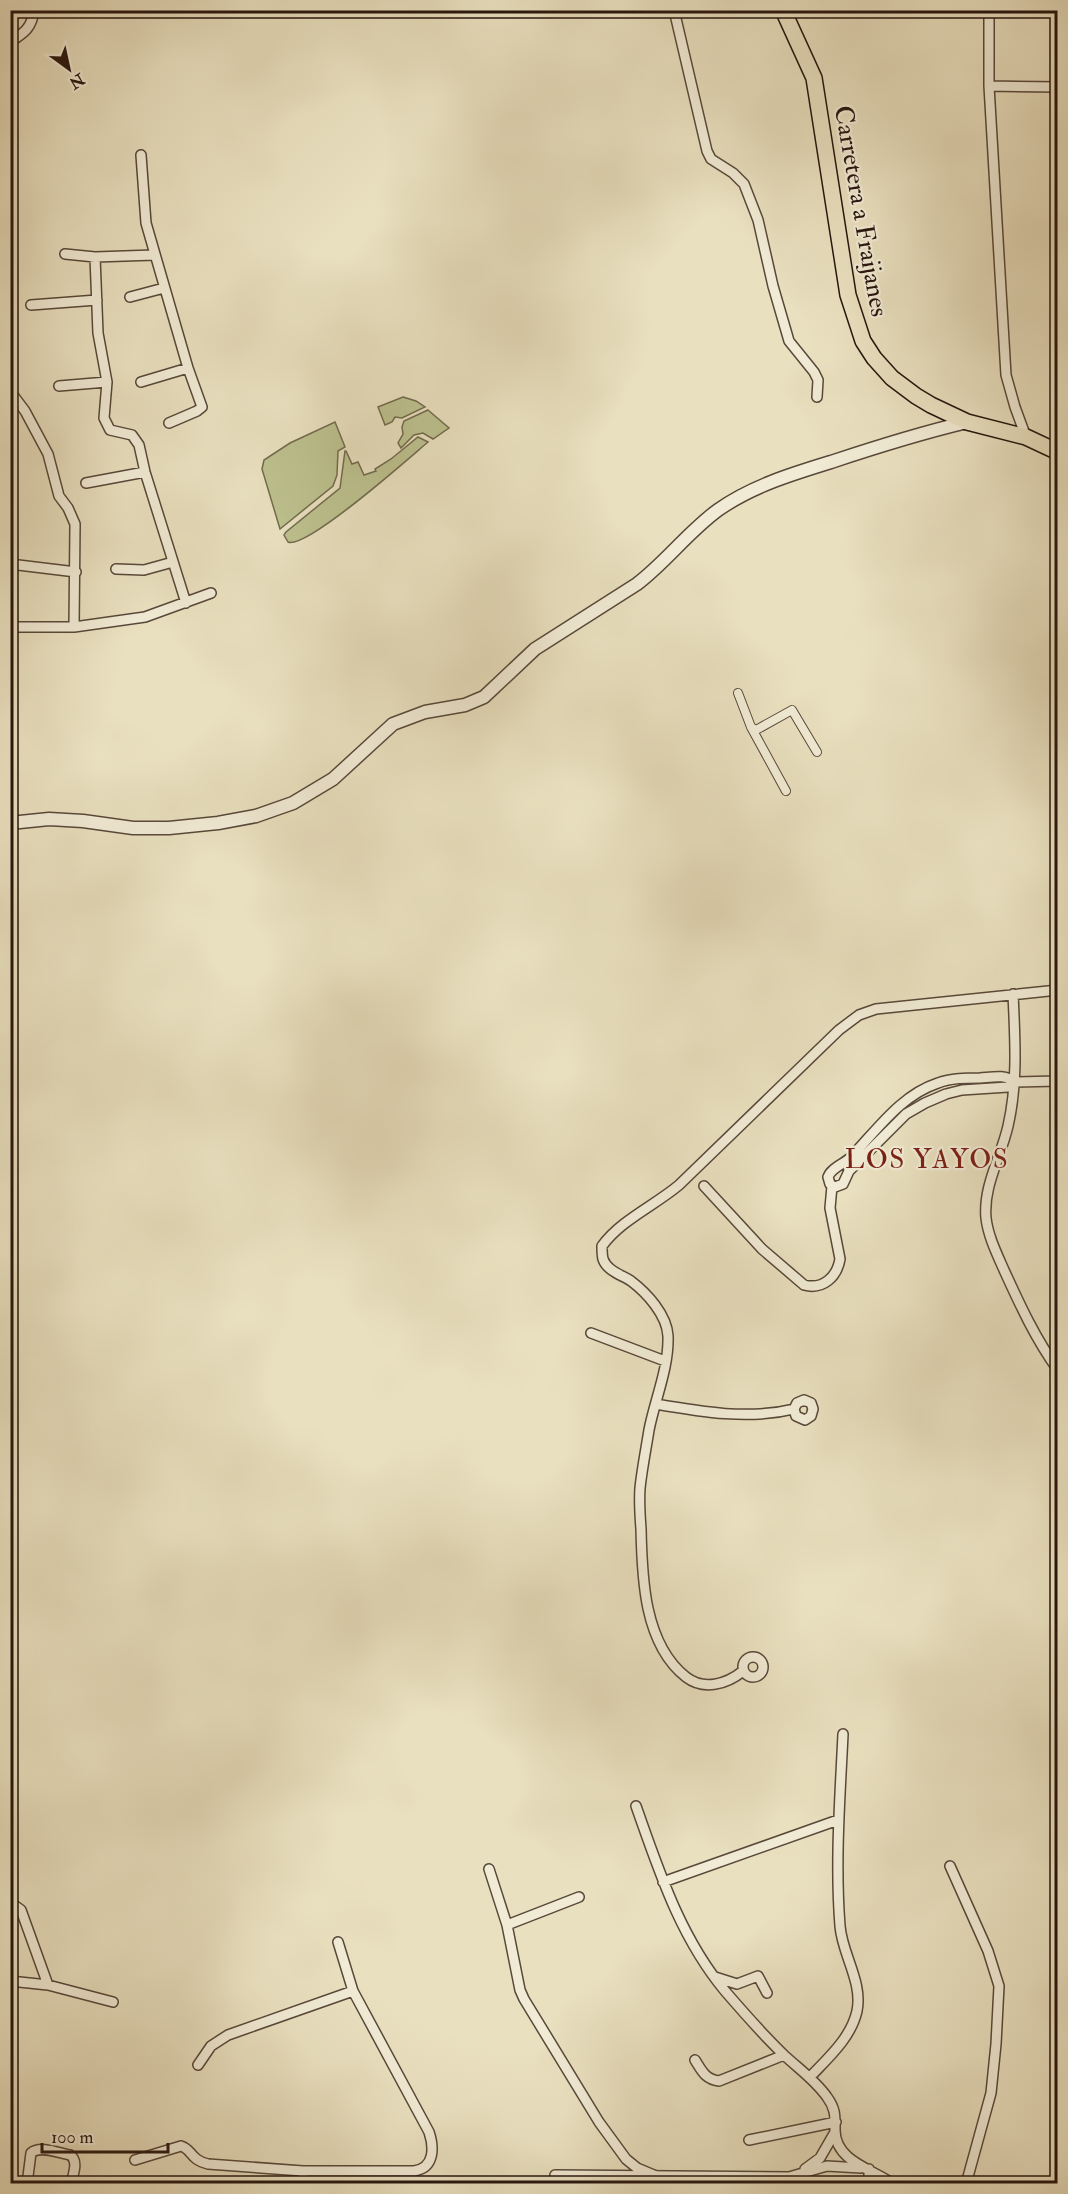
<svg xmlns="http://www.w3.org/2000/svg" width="1068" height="2194" font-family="'IM FELL Double Pica',serif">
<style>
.green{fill:#bcc18e;stroke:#726b4e;stroke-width:1.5}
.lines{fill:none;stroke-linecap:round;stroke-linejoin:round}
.pedestrian-casing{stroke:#58483a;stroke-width:10}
.minor-casing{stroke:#58483a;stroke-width:12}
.tertiary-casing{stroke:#58483a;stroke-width:15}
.primary-casing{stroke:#27150e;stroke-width:18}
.pedestrian{stroke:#f1ebd5;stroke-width:8}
.minor{stroke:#f1ebd5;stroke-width:9}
.tertiary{stroke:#f1ebd5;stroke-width:12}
.primary{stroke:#e9e0bf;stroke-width:15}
.labels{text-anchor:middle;stroke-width:4.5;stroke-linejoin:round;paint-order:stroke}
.street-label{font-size:26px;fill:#27150e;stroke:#f1ebd5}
.neighbourhood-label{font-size:27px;letter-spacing:1.5px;fill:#7a1f14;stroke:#f1ebd5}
</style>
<rect width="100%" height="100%" fill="#e9e0bf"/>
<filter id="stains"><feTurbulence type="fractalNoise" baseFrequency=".00333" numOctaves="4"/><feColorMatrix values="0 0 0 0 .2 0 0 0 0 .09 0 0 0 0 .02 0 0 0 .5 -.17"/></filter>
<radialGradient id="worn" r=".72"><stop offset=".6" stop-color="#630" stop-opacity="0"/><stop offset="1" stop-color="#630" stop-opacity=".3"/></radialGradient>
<path class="green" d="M403,397L416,401L425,407L402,418L395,417L392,422L385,425L378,407Z
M428,410L449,428L433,439L423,433L414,435L401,448L398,443L403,434L402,427L404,421Z
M335,422L345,447L338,451L337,475L333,486L280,529L262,469L264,460L290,443Z
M418,437L428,442C409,458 306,550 288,542L284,535L286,532L340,488L345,451H346L352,464L358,462L364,475L376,471L375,469L391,459Z"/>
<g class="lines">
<defs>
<path id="pedestrian" d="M738,693L751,727L786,791
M751,727L756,730L792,710L817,752"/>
<path id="minor" d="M674,10L707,151L711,159L733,173L744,184L758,220L773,286L789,341L814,372L818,380L817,397
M989,10V86L1006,375L1015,407L1026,437
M989,12L1048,11
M10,42C24,33 32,28 34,10
M989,86L1058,87
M141,155L146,223L188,368L202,407L197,411L169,423
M65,254L95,257L154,255
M95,257L98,333L107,382L104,418L110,430L132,435L139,445L145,472L186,603
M130,297L164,288
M31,305L97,300
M141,382L188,368
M59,386L107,382
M10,391L25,411L48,454L59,496L68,508L75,524L74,627H10
M86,483L145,472
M10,564L76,572
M116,569L144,570L173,562
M74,627L145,617L211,593
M1013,994C1015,1038 1018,1083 1008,1126C1001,1157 983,1186 986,1218C988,1236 997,1254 1004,1270C1020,1305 1035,1338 1058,1370
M1015,1082C1005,1074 993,1077 980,1078C966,1078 951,1078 938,1083C901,1095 877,1130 851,1157C844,1164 831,1168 828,1177L830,1184L835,1187L843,1184L849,1171L906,1114L925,1103L946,1094L962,1090L1008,1087L1015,1082L1058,1081
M704,1186L762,1249L804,1285C823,1290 837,1277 840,1259L830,1208L832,1186
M591,1333L665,1361
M656,1404C702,1412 749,1420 794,1409L797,1403L804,1400L811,1403L813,1409L811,1416L805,1420L796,1416L794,1409
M743 1667a10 10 0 1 1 20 0a10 10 0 1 1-20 0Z
M743,1671C727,1684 704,1691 686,1677C644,1644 642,1578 641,1529C640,1516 639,1502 640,1488C642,1469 646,1449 649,1430C655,1399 669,1368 668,1336C667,1315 647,1293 631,1281C622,1275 607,1271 603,1259C602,1255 602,1250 602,1246C621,1220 654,1206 679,1185L839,1030L859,1015L876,1009L1058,990
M636,1806C659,1871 680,1937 725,1991C744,2013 763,2035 784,2055C799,2069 815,2080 827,2097C836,2109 835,2117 835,2131C836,2162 873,2169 893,2184
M950,1866L988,1951L999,1986L996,2044L991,2093L966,2184
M489,1869L507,1925L520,1990L524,1999L599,2122L626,2159L637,2168L656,2176
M663,1882L838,1820
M10,1902L21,1910L48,1985
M507,1925L579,1897
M715,1977L737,1984L758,1976L767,1993
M10,1981L48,1985L113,2002
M695,2060C702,2071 705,2079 719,2081L784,2055
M198,2065L211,2046L228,2035L353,1991
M810,2077C828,2058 851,2038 857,2011C863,1982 842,1954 840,1926C835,1862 840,1798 843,1734
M749,2140L836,2122
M135,2160L181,2146C192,2149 190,2160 208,2164L303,2171H414C435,2168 434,2147 429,2132L353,1991L338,1942
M805,2169L820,2158L835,2132
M555,2175L789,2177L827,2166L861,2168
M27,2184L31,2153C40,2145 59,2153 70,2155C79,2161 73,2174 71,2184
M302,2184L303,2171
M869,2184V2169"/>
<path id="tertiary" d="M10,823L49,819L83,821L133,828H169L218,823L256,816L293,803L333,779L393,724L425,712L465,705L484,697L535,649L637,584C666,562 688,532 718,510C752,486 792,474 831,462C876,447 921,433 967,422"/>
<path id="primary" d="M783,10L814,78L848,295L863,341L874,358L892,378L916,396L931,405L967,422L1026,437L1058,452"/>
</defs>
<use href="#pedestrian" class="pedestrian-casing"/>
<use href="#minor" class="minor-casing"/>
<use href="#tertiary" class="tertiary-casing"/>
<use href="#primary" class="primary-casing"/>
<use href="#pedestrian" class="pedestrian"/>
<use href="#minor" class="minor"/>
<use href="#tertiary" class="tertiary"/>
<use href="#primary" class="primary"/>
</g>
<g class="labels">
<g class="street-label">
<text transform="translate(862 211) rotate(80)" y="9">Carretera a Fraijanes</text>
</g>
<g class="neighbourhood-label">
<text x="927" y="1168">LOS YAYOS</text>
</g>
</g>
<rect width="1068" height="2194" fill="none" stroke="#e9e0bf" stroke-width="36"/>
<rect x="12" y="12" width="1044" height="2170" fill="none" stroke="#27150e" stroke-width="3"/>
<rect x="18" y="18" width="1032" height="2158" fill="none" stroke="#27150e" stroke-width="1.5"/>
<g transform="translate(69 69) rotate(147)" stroke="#f1ebd5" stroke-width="4.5" paint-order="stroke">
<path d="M0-4.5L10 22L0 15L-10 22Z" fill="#27150e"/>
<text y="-9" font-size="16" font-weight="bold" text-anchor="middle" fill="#27150e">N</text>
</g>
<path d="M42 2143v9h126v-9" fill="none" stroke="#27150e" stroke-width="3"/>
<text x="51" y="2143" font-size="18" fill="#27150e" stroke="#f1ebd5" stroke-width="4.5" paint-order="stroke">100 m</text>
<rect width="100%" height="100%" filter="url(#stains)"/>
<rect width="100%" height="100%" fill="url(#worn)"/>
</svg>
